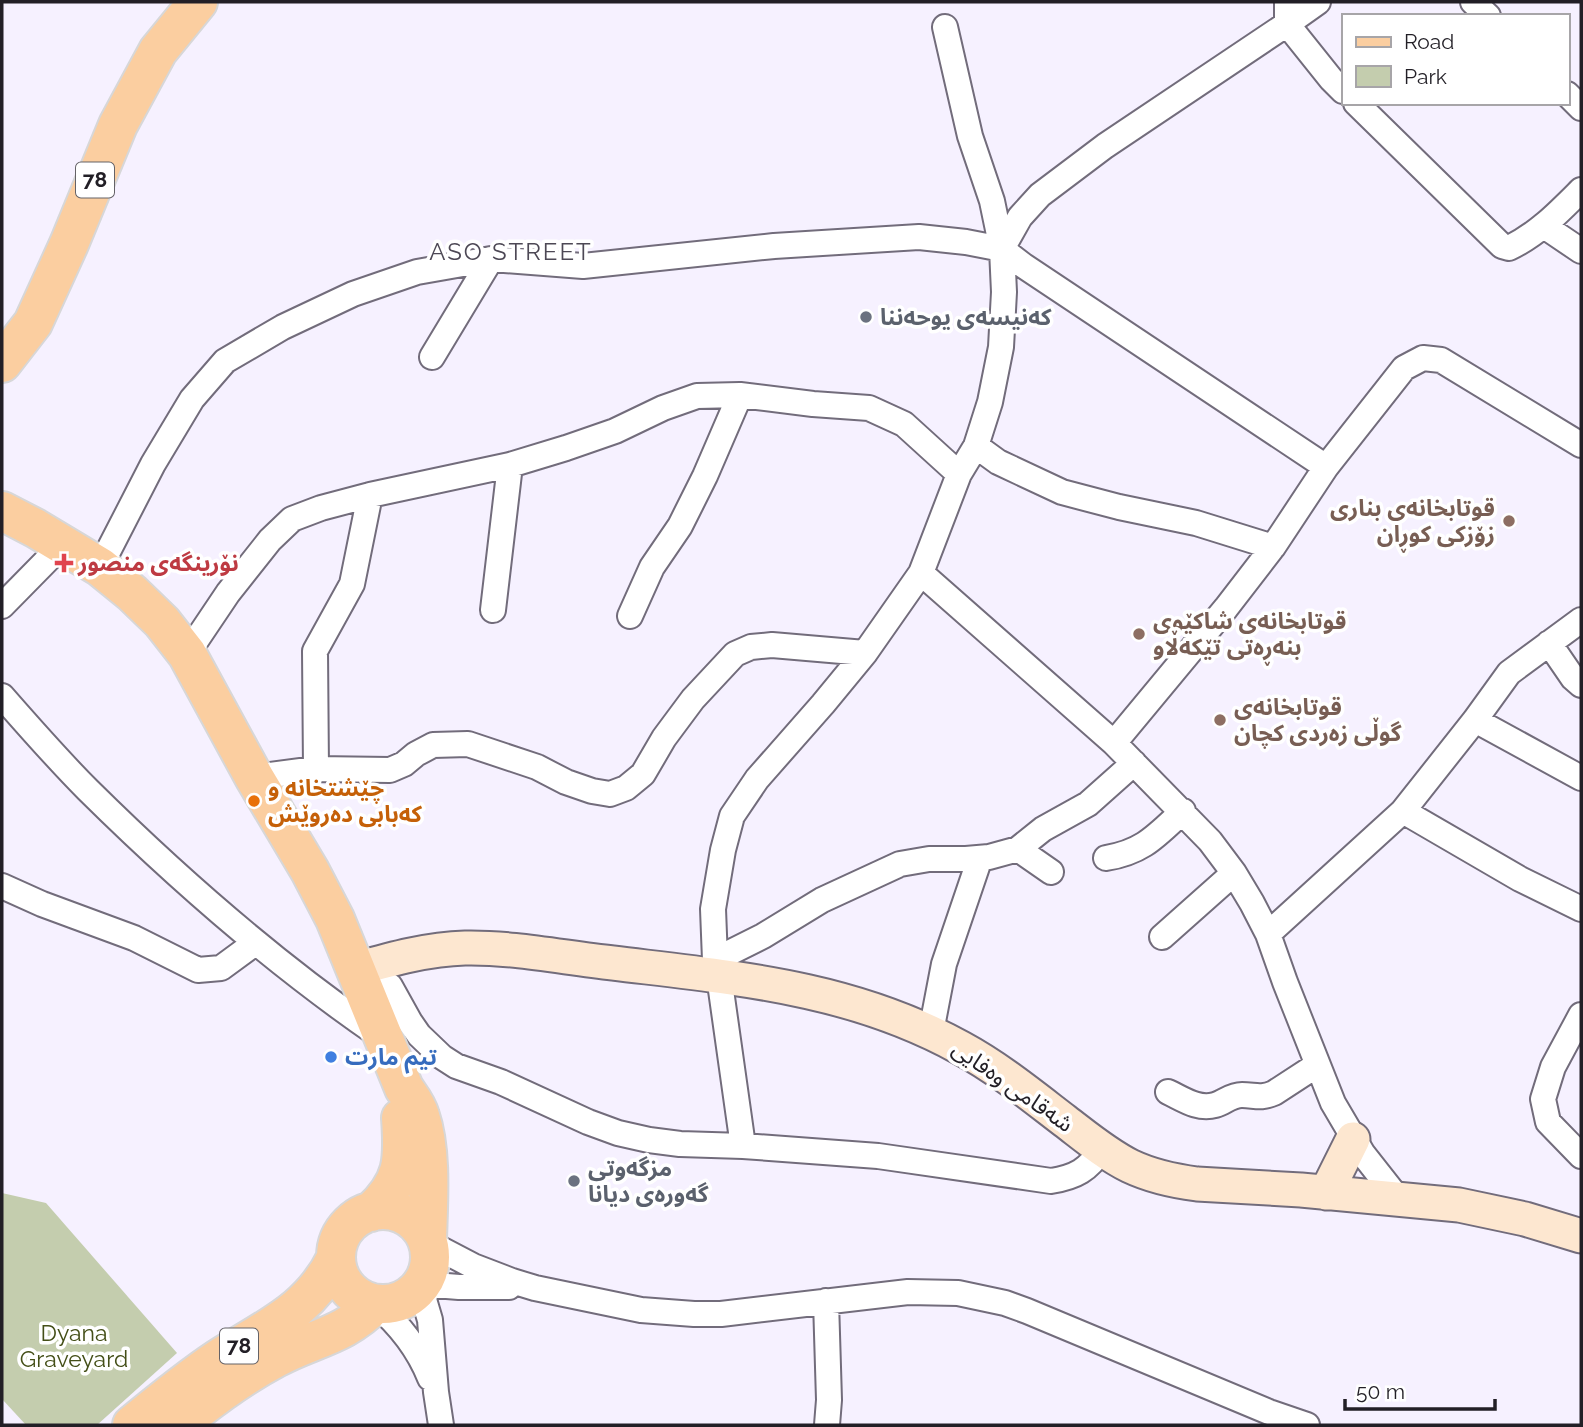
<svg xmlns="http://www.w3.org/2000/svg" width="1583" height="1427" font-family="Raleway,'Noto Sans Arabic',sans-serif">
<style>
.green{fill:#c4cdae}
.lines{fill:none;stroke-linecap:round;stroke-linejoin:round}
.street-casing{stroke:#726c7b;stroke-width:28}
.secondary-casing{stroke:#726c7b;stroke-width:37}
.primary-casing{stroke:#d7d7d8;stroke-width:42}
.street{stroke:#fff;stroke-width:24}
.secondary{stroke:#fde7d0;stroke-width:33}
.primary{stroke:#fbcea0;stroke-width:38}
.worship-dot{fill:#6b7280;stroke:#fff;stroke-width:2.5}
.education-dot{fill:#8d6e63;stroke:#fff;stroke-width:2.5}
.health-dot{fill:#e0444e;stroke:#fff;stroke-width:2.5}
.food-dot{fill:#e8710a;stroke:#fff;stroke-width:2.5}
.shop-dot{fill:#3f7fe0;stroke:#fff;stroke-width:2.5}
.labels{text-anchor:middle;stroke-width:7;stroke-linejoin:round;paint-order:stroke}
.shield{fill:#fff;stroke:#646267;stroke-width:2}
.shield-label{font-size:21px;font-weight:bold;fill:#221f26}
.worship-label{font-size:23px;font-weight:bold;fill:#5b616d;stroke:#fff;text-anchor:start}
.education-label{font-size:23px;font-weight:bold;fill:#785e54;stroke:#fff;text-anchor:start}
.health-label{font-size:23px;font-weight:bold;fill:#be3a42;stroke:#fff;text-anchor:start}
.food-label{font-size:23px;font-weight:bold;fill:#c56008;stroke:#fff;text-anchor:start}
.shop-label{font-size:23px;font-weight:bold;fill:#366cbe;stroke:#fff;text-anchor:start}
.street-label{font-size:23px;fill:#221f26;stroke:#fff}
.park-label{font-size:23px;fill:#444f18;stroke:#fff}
.neighbourhood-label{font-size:24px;letter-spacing:2px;fill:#4d4855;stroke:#fff}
</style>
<rect width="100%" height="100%" fill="#f6f1ff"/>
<path class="green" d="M2,1193L46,1203L177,1353L97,1425H26L2,1399Z"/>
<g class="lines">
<defs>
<path id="street" d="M1287,2V24L1331,79L1343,91
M1473,2L1488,16
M1567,94L1581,108
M1356,103L1502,246L1509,248C1538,234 1559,212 1581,190
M1544,226L1581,251
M1002,249L1020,217L1040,195L1105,146L1287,24L1318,2
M432,357L491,259
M976,446L998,462L1062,492L1119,507L1196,523L1273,547
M100,567L153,464L192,399L225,361L283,327L353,294L417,272L491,259L583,266L774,246L919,237L966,242L1002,249L1024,266L1326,467
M921,573L1114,743L1210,841L1234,873L1252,903L1268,934L1285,982L1333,1103L1363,1154L1400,1201
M2,606L62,545
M493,610L510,465
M630,616L652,567L680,526L705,476L740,395
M1549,643L1573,678L1581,685
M187,654L228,593L270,540L292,519L321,508L370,495L510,465L566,448L615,431L663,408L697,396L740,395L813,404L869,408L904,424L959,474
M2,696C30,728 58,760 88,790C179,880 275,964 380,1036
M1475,720L1581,778
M1114,743L1226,608L1273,547L1326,467L1404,368L1423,358L1441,360L1581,445
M316,769L315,651L352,584L370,495
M254,777L316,769L390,770L404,764L416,754L433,745L468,744L537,767L566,782L592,791L610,794L626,788L643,774L664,738L693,699L735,654L751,647L772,645L865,653
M1403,811L1520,879L1581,909
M1018,849L1051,872
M1106,858C1143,852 1156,836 1183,811
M2,886L42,904L134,938L198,970L221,968L255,943
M1268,934L1403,811L1475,720L1509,673L1581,620
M1162,937L1234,873
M715,960L763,936L822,900L900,864L929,859H966L989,857L1018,849L1043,829L1088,804L1134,763
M359,978H378L390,986L410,1022L419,1035L442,1057L456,1066L501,1082L588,1122L618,1133L649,1140L680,1144L743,1146L878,1156L1051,1181C1076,1177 1088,1170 1102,1149
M1581,1015L1553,1067L1543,1099L1548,1122L1581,1156
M931,1032L944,964L980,858
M1168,1092C1183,1099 1198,1110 1215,1105C1225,1102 1231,1095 1242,1095C1255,1095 1260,1099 1274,1093L1317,1065
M743,1146L719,976L715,960L713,909L723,850L732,816L757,779L823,704L865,653L921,573L959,474L976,446L990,402L1001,347L1004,292L1002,249L992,201L970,136L945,27
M429,1243L473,1266L512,1281L535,1288L641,1310L694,1314H721L908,1292L958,1293L1005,1303L1027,1311L1269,1412L1307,1425
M422,1284L459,1287H509
M420,1286L430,1320L436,1392L441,1425
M826,1301L829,1400L827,1425
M375,1304C400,1325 418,1348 430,1378"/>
<path id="secondary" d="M356,969C392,959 428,949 465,948C513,947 565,958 613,963C735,978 851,987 961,1048C998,1068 1031,1095 1065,1121C1086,1137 1106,1154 1130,1166C1151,1176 1174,1181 1197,1184L1301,1190L1459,1205L1525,1219L1581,1236
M1326,1193L1353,1139"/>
<path id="primary" d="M2,363L33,323L69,244L118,125L158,51L198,2
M2,511L35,528L100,567L132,593L162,622L187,654L254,777L310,871L335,919L404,1088C410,1097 417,1105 420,1116C432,1151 428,1203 427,1240
M336 1257a47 47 0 1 1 94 0a47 47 0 1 1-94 0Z
M371,1212C404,1182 404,1160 401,1118
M132,1425C160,1402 188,1379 218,1359C264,1329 310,1312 336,1258
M179,1425C209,1400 242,1376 276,1358C313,1338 344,1336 375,1304"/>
</defs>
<use href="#street" class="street-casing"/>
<use href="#secondary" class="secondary-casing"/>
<use href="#primary" class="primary-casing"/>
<use href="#street" class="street"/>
<use href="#secondary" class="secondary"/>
<use href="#primary" class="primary"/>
</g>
<g class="worship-dot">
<circle cx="866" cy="317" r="7"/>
<circle cx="574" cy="1181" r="7"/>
</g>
<g class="education-dot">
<circle cx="1509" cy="521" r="7"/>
<circle cx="1139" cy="634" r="7"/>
<circle cx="1220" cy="720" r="7"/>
</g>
<path class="health-dot" d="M60.5 552.5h7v7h7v7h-7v7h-7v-7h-7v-7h7z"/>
<circle class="food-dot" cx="254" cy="801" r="7"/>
<circle class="shop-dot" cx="331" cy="1057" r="7"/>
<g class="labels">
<g class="shield">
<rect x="76" y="162.5" width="38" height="35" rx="5"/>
<rect x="220" y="1328.5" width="38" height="35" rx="5"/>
</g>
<g class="shield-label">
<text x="95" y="187">78</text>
<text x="239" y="1353">78</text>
</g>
<g class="worship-label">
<text x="880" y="325">کەنیسەی یوحەننا</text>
<text x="588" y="1176">مزگەوتی<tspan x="588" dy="26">گەورەی دیانا</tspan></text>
</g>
<g class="education-label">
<text x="1495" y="516" text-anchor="end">قوتابخانەی بناری<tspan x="1495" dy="26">زۆزکی کوڕان</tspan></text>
<text x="1153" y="629">قوتابخانەی شاکێوی<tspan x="1153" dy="26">بنەڕەتی تێکەڵاو</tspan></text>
<text x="1234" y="715">قوتابخانەی<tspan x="1234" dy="26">گوڵی زەردی کچان</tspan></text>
</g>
<g class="health-label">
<text x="78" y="571">نۆرینگه‌ی منصور</text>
</g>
<g class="food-label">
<text x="268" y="796">چێشتخانە و<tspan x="268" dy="26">کەبابی دەروێش</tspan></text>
</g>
<g class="shop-label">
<text x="345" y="1065">تیم مارت</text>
</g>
<g class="street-label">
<text transform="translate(1013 1086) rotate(35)" y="8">شەقامی وەفایی</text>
</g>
<g class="park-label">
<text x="74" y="1341">Dyana<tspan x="74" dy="26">Graveyard</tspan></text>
</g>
<g class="neighbourhood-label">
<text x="511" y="260">ASO STREET</text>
</g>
</g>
<rect width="1583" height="1427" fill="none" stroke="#221f26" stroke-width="7"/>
<rect x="1342" y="14" width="228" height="91" fill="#ffffff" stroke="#a7a5a8" stroke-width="2"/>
<rect x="1356" y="37" width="35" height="10" fill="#fbcea0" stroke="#a7a5a8" stroke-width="2"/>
<text x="1404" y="49" font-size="21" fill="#221f26">Road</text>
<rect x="1356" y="66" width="35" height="21" fill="#c4cdae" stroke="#a7a5a8" stroke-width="2"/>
<text x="1404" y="84" font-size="21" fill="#221f26">Park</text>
<path d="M1345 1399v10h150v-10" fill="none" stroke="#221f26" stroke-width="3.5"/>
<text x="1356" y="1399" font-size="21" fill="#221f26" stroke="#ffffff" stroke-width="5" paint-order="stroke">50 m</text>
</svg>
